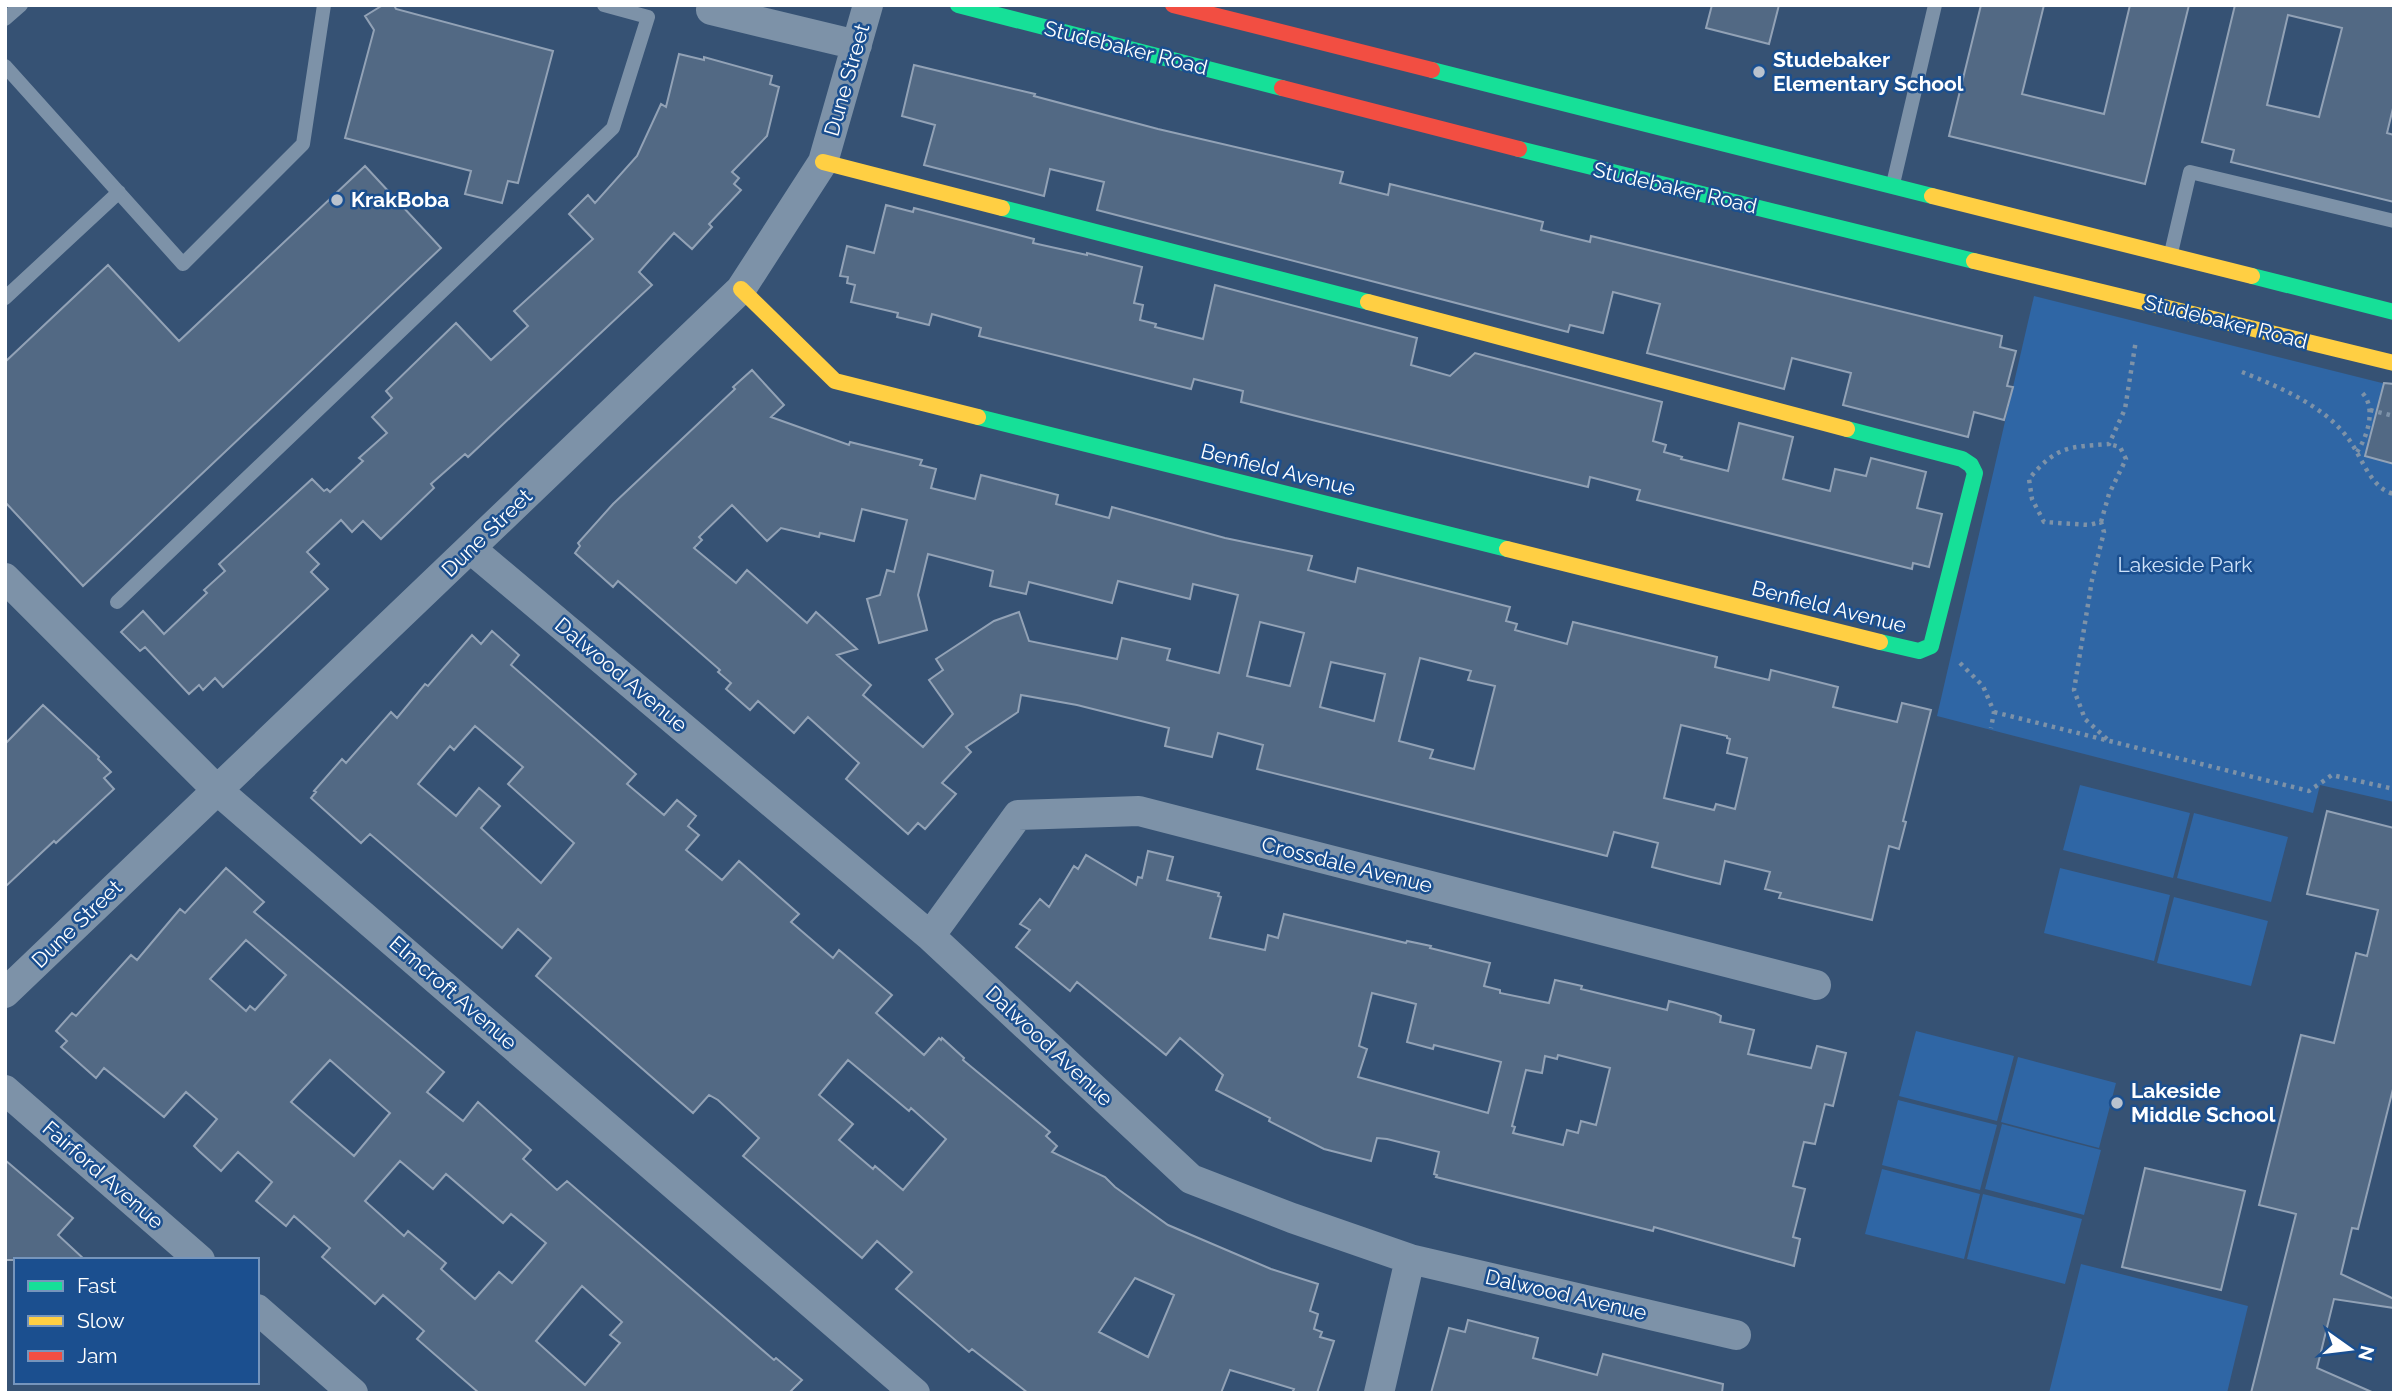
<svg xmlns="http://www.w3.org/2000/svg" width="2399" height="1398" font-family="Raleway,sans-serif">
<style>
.green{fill:#2f66a5}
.building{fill:#526984;stroke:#92a2b6;stroke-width:2;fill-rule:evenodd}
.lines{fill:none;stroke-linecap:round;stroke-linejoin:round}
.path{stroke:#7d92a8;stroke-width:4.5;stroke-dasharray:3.5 5;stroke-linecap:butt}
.lane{stroke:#7d92a8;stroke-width:14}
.street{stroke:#7d92a8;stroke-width:30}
.fast{stroke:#16e098;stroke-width:16}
.slow{stroke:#ffcf43;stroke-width:16}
.jam{stroke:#f24e42;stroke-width:16}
.poi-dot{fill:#b9c2ce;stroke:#1b4f8f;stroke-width:2.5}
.labels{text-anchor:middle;stroke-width:5;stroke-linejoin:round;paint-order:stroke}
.street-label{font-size:21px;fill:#fff;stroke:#1b4f8f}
.poi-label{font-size:21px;font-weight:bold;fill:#fff;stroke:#1b4f8f;text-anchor:start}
.park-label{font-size:21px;fill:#cfe3fa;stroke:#1b4f8f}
</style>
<rect width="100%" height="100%" fill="#365274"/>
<path class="green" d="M2034,296L2394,386V802L2320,785L2313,813L1937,716Z
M2080,785L2190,813L2173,878L2063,850Z
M2194,813L2288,837L2271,902L2177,878Z
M2060,868L2170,895L2154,961L2044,933Z
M2174,897L2268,921L2251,986L2157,963Z
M1916,1031L2014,1056L1997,1121L1899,1096Z
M2018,1057L2116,1083L2099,1148L2001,1122Z
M1898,1100L1997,1125L1980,1190L1882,1165Z
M2002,1124L2101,1150L2084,1215L1985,1189Z
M1882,1169L1980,1194L1964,1259L1865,1234Z
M1983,1194L2082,1219L2065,1284L1967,1259Z
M2081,1264L2248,1306L2227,1393H2049Z"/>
<path class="building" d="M383,5H394L396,9L553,51L518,183L508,181L502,203L465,194L471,171L345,138L374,30L365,16Z
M1712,5H1779L1769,44L1706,28Z
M1981,5H2044L2022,94L2104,114L2130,5H2189L2145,184L1949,136Z
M2235,5H2394V104L2387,133L2394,135V202L2231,162L2234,150L2202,142ZM2288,15L2342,28L2319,117L2267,105Z
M679,54L704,60V57L772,76L770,84L779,87L767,136L732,172L739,178L734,184L741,190L709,224L712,227L692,249L674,233L639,272L652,285L468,457L465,454L431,484L434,488L381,539L363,521L352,532L341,520L307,552L319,564L311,572L328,589L223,687L215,678L203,690L199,685L189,694L145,647L140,651L121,632L143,611L164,634L207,593L204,590L225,571L219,564L312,479L324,491L327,489L330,492L363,461L359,458L387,433L372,417L392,398L386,391L456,323L491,360L528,326L514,311L593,239L569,214L588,195L595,203L637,156L661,104L666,107Z
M914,65L1035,94L1034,96L1158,129L1343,172L1340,183L1388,195L1390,184L1543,222L1541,230L1590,242L1591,236L2002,336L2000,347L2016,351L2007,386L2013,387L2004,420L1974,412L1968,437L1843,405L1851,373L1792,358L1784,389L1647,353L1660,304L1613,292L1603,333L1570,325L1568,332L1097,210L1104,182L1050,169L1044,196L924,165L935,125L902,116Z
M365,166L441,248L83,586L5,502V362L108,265L179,341Z
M886,205L913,212L914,208L1034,239L1033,243L1087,255V253L1142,267L1134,303L1143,305L1140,320L1156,324L1155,327L1203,339L1215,285L1417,338L1411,365L1450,376L1475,353L1662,402L1653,441L1666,445L1664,452L1682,457L1681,459L1728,471L1739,423L1793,437L1783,479L1830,491L1835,469L1866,476L1871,458L1926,472L1917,508L1942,514L1929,567L1913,563L1912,569L1637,500L1640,490L1590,477L1588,487L1308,419L1241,402L1243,391L1194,379L1191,389L979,336L981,328L932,314L929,325L897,317L898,313L851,302L855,285L847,283L848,277L840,276L847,246L874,253Z
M752,370L784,405L771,417L849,445L850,442L922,460L920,465L936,469L931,488L975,499L981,475L1058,495L1056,504L1109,518L1112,507L1225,538L1312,556L1308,570L1355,582L1358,568L1510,607L1506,621L1517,624L1515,630L1567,644L1573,622L1717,657L1715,667L1769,680L1771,670L1838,687L1833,707L1897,722L1902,703L1931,710L1903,821L1906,822L1899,849L1889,846L1872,920L1779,898L1781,893L1765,889L1770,872L1725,861L1720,884L1691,877L1652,867L1658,843L1614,832L1607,856L1257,769L1263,745L1218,733L1212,757L1165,746L1169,728L1077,705L1021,695L1018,712L966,747L971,752L942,783L956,794L925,829L918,823L908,834L846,779L859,763L808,717L794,733L758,701L750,710L726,689L731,683L718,672L720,670L618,581L613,587L575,553L580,546L578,543L613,504L735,389L733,387ZM732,505L767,541L781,528L819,537L820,533L854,541L862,509L907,520L894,572L887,570L880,595L867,599L879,643L927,630L918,595L928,554L993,571L990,586L1026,594L1029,582L1112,603L1118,581L1190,599L1193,584L1238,595L1219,673L1167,660L1170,649L1122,638L1117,659L1029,641L1019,612L994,621L936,659L943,670L929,680L953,714L923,747L863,695L871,685L837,655L857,649L816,612L807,623L747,570L736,583L694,548L702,540L699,537ZM1260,622L1304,633L1290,686L1247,676ZM1420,658L1471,671L1468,680L1495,686L1474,769L1430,758L1433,750L1399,741ZM1331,662L1385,674L1374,721L1320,707ZM1681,725L1727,736V738L1730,739L1727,753L1747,758L1735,809L1716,804L1714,810L1664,798Z
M2384,383L2394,384V464L2365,456Z
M492,631L519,655L511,665L636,774L627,784L664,815L677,800L696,816L688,826L699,835L686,850L722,880L739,861L799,914L791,922L833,958L839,950L892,995L876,1013L924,1055L939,1038L941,1040L942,1038L964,1058L963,1060L1050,1132L1046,1136L1057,1146L1052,1152L1105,1177L1115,1187L1168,1225L1271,1269L1318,1284L1310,1311L1318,1314L1314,1329L1322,1332L1320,1337L1334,1341L1317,1393H1292L1294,1389L1230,1370L1221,1393H1028L972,1349L969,1352L896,1289L912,1272L877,1241L862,1258L743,1156L759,1138L718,1100L709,1095L693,1113L536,976L551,958L518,929L502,948L370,834L361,843L311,798L316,792L314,791L342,759L346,763L391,712L397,718L425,684L428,686L472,635L481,644ZM475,726L523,767L508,784L574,843L541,883L481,828L500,806L479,788L456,816L418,784L450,746L454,750ZM848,1060L909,1111L911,1108L946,1139L903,1190L875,1166L873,1169L839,1140L853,1124L819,1095ZM1135,1278L1174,1295L1148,1357L1099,1332Z
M43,705L99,757L98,759L111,772L104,778L114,789L56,843L54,841L5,887V744Z
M2327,811L2394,828V1085L2358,1229L2352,1228L2341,1274L2394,1299V1308L2334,1299L2317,1368L2374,1393H2251L2296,1214L2259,1205L2301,1035L2334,1043L2356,953L2367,956L2378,910L2307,894Z
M1148,851L1173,857L1167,880L1219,893L1218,896L1221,897L1210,938L1265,950L1268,935L1278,938L1284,914L1406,943L1407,941L1431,946L1430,948L1490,963L1484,986L1500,990V993L1549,1003L1555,980L1582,986L1581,989L1667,1010L1669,1001L1715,1013L1721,1016L1720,1022L1754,1030L1748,1054L1811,1068L1817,1046L1846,1053L1833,1106L1825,1104L1815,1144L1804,1142L1793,1186L1805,1189L1793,1237L1800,1239L1794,1266L1654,1227L1653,1231L1436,1177L1437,1175L1434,1174L1439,1152L1387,1139L1377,1138L1371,1161L1324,1149L1269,1121L1270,1118L1216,1090L1223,1075L1180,1038L1166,1055L1077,982L1070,991L1016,947L1030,930L1020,924L1040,899L1049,907L1074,866L1078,869L1086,855L1136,885L1138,877L1142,878ZM1372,993L1416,1004L1407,1042L1433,1049L1434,1045L1501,1062L1488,1113L1358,1077L1367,1049L1359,1046ZM1558,1055L1610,1068L1596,1125L1581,1121L1578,1133L1567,1130L1563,1145L1513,1133L1515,1127L1512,1126L1526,1070L1542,1073L1545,1056L1557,1059Z
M226,868L264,902L254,912L444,1072L427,1092L463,1121L478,1102L531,1150L523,1159L557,1190L567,1181L774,1360L776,1358L802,1380L789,1393H479L417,1339L424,1331L383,1295L375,1304L322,1257L330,1248L294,1216L286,1226L256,1201L272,1182L238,1152L221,1171L199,1151L194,1146L217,1119L186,1092L164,1117L104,1068L96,1078L61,1047L67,1041L56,1031L72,1013L76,1016L131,955L137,960L180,909L185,913ZM246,940L286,975L255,1010L250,1006L246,1011L210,979ZM330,1060L390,1113L354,1156L291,1102ZM400,1161L433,1189L446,1174L503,1223L511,1214L546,1243L512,1283L499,1272L475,1299L441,1269L446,1263L408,1231L404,1236L365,1201ZM582,1286L622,1322L610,1335L620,1343L585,1385L536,1341Z
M5,1160L73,1218L58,1235L85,1260H5Z
M2145,1168L2245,1191L2221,1290L2122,1267Z
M1468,1320L1538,1338L1533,1358L1597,1375L1603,1354L1723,1384L1722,1393H1431L1449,1328L1465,1332Z"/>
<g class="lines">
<path class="path" d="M2242,372C2277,386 2323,405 2347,437C2361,454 2370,489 2394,494
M2370,410L2394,416
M2357,452C2368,436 2378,404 2359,390
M2101,522L2109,494L2126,459L2120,447L2109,444
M1960,663L1983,686L1994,712L1991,728
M1994,712L2309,791L2332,775L2394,789
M2107,739L2085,719L2074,690L2092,580L2104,532L2101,522L2089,525L2044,522L2032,499L2029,479C2056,446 2069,447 2109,444L2125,409L2136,340"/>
<path class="lane" d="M5,19L21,5
M5,66L183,264L303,144L324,5
M1893,184L1935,5
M2171,253L2190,172L2394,221
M5,298L119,192
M117,602L613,128L648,17L604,5"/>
<path class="street" d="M711,10L857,45
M471,549L930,936L1191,1179L1292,1218L1410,1259L1736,1335
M5,578L216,789L915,1393
M930,936L1018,815L1139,811L1816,985
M5,993L741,289L823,162L868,5
M5,1090L200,1260
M257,1309L353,1393
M1379,1393L1410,1259"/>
<path class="fast" d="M958,5L1282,88
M1432,70L1932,196
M1519,149L1974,261
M1002,208L1368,302
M2252,276L2394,312
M978,417L1507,549
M1847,429L1962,459L1971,465L1975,473L1931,646L1919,651L1880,642"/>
<path class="slow" d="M823,162L1002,208
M1932,196L2252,276
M1974,261L2394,363
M741,289L835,381L978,417
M1368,302L1847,429
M1507,549L1880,642"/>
<path class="jam" d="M1173,5L1432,70
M1282,88L1519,149"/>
</g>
<g class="poi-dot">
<circle cx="1759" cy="72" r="7"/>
<circle cx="337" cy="200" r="7"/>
<circle cx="2117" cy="1103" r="7"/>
</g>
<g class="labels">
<g class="street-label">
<text transform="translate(1126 48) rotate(14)" y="7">Studebaker Road</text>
<text transform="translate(847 80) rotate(-74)" y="7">Dune Street</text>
<text transform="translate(1675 188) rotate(13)" y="7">Studebaker Road</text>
<text transform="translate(2226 322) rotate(14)" y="7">Studebaker Road</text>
<text transform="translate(1278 470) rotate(14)" y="7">Benfield Avenue</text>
<text transform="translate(487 533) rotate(-44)" y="7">Dune Street</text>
<text transform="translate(1829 607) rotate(14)" y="7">Benfield Avenue</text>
<text transform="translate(621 675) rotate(40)" y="7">Dalwood Avenue</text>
<text transform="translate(1347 865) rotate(14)" y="7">Crossdale Avenue</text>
<text transform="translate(77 924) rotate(-44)" y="7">Dune Street</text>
<text transform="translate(453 993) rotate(41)" y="7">Elmcroft Avenue</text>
<text transform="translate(1049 1046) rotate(43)" y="7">Dalwood Avenue</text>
<text transform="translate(103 1175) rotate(41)" y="7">Fairford Avenue</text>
<text transform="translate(1566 1295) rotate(13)" y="7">Dalwood Avenue</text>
</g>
<g class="poi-label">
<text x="1773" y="67">Studebaker<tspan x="1773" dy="24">Elementary School</tspan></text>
<text x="351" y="207">KrakBoba</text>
<text x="2131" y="1098">Lakeside<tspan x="2131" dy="24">Middle School</tspan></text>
</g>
<g class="park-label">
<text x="2185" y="572">Lakeside Park</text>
</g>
</g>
<rect width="2399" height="1398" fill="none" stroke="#ffffff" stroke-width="14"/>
<rect x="14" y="1258" width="245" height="126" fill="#1b4f8f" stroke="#7695bc" stroke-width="2"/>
<rect x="28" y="1281" width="35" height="10" fill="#16e098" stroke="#7695bc" stroke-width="2"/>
<text x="77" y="1293" font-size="21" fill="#ffffff">Fast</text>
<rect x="28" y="1316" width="35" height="10" fill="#ffcf43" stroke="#7695bc" stroke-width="2"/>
<text x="77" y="1328" font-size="21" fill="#ffffff">Slow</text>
<rect x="28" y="1351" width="35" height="10" fill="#f24e42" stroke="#7695bc" stroke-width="2"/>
<text x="77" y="1363" font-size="21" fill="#ffffff">Jam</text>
<g transform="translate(2350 1349) rotate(104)" stroke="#1b4f8f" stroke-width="5" paint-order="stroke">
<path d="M0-5L12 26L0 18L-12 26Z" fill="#ffffff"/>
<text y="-10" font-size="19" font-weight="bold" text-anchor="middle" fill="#ffffff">N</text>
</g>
</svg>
